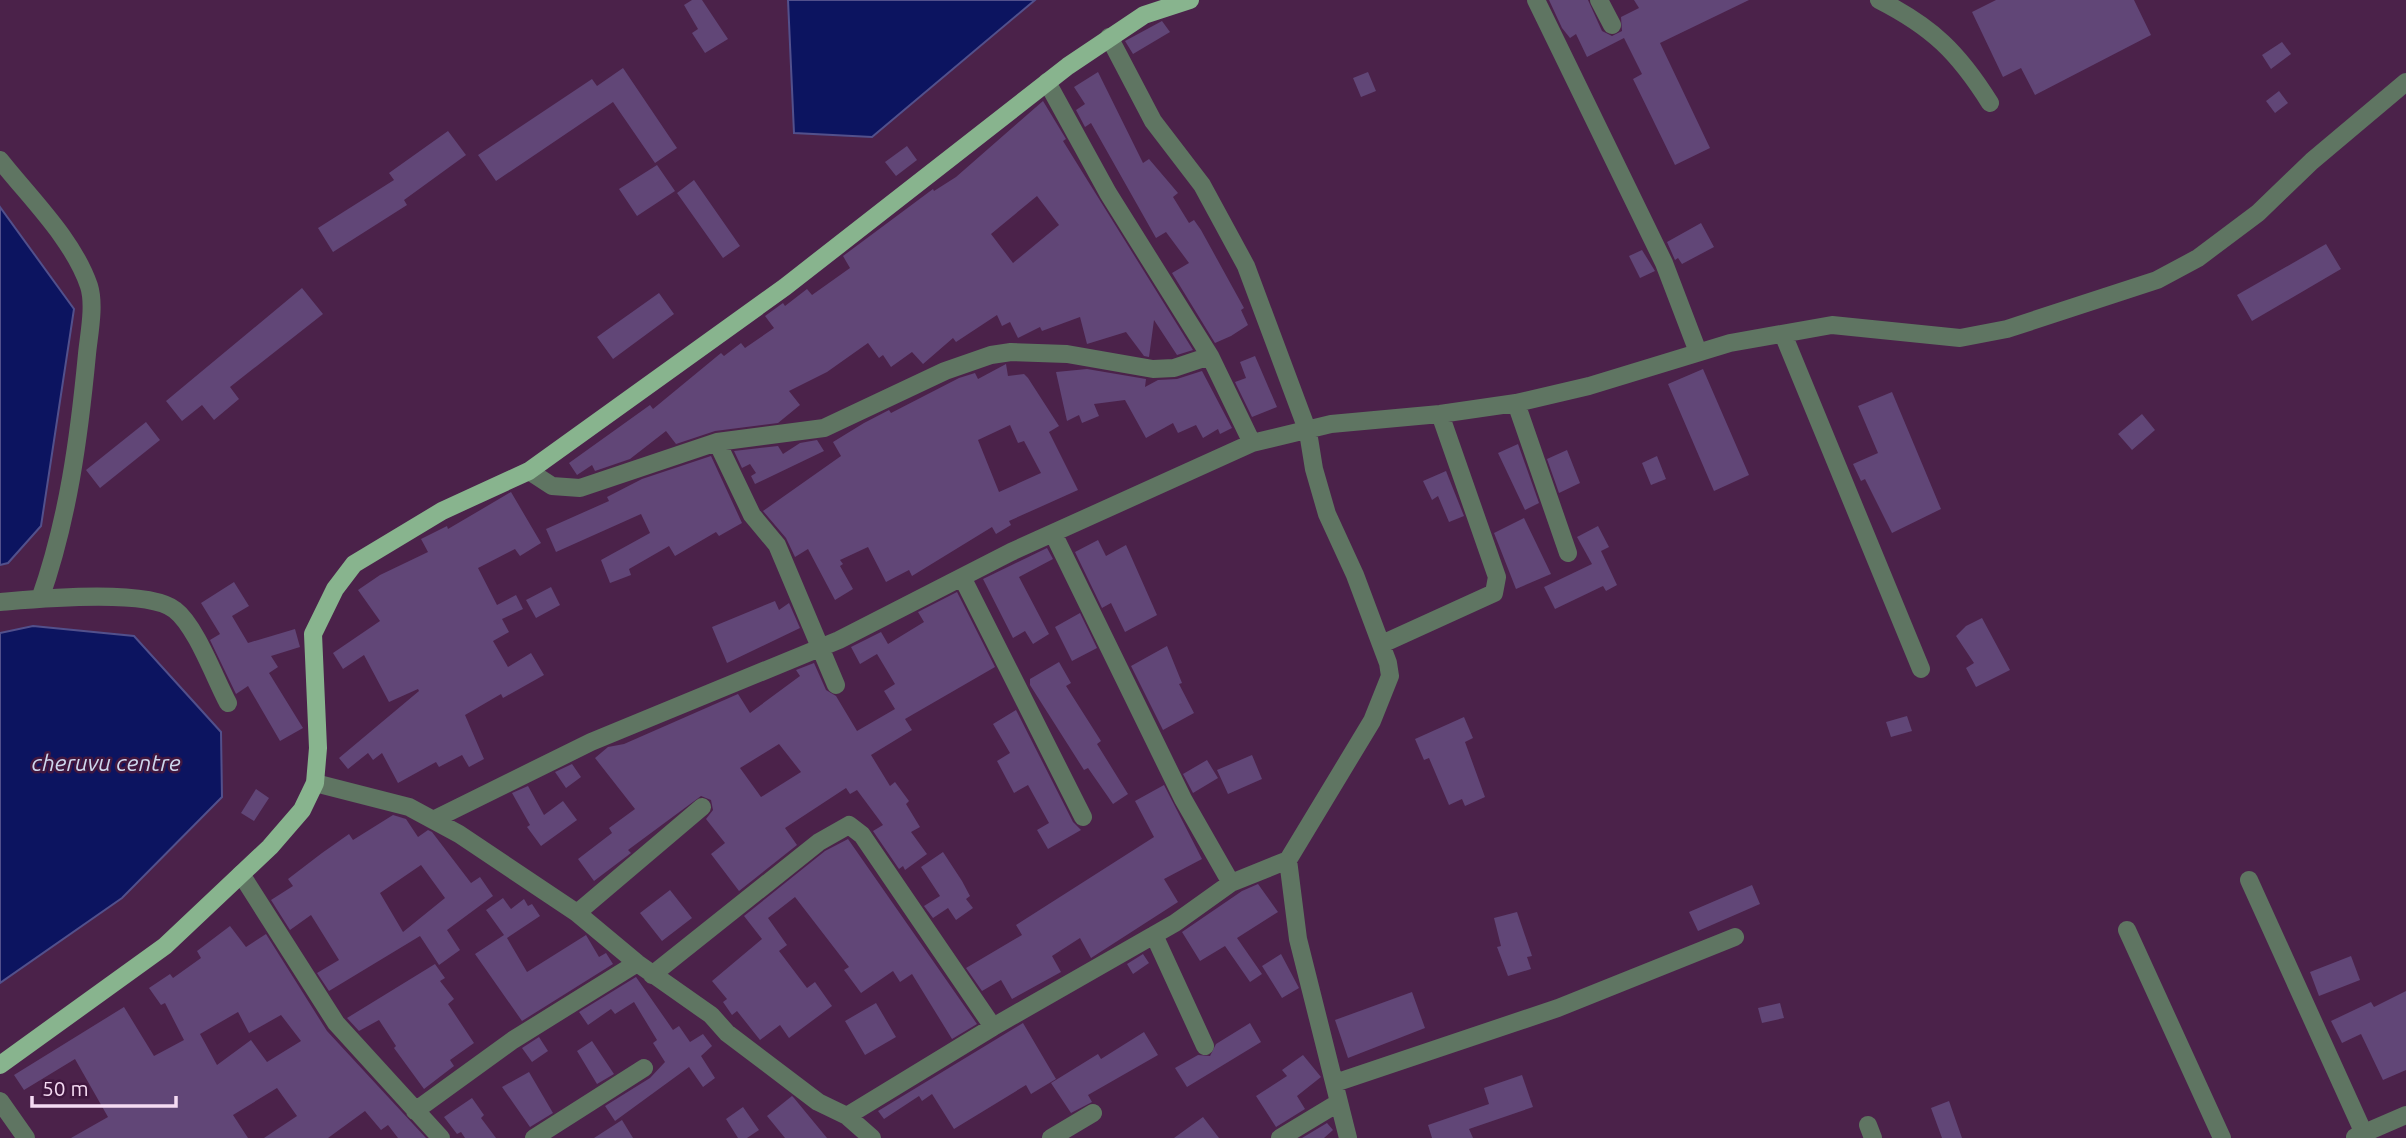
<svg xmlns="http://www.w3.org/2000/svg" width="2406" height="1138" font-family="Ubuntu,sans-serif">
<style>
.water{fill:#0c1460;stroke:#52508c;stroke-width:2}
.building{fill:#614677;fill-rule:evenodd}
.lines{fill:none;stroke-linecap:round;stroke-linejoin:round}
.minor{stroke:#5f7562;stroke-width:18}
.major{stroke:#88b48e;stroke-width:18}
.labels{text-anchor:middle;stroke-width:5;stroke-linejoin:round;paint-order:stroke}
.water-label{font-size:23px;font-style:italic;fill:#ced7ed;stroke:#40173f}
</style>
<rect width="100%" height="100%" fill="#4b224a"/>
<path class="water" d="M788,0H1035L872,137L794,133Z
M0,207L74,309L41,526L8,563L0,565Z
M33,626L134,636L221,732L222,797L122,898L0,983V633Z"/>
<path class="building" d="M692,0H702L728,39L705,53L692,33L698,29L684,5Z
M1549,0H1588L1602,31L1612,36L1622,31L1621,17L1639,8L1634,0H1749L1660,43L1710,148L1675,165L1633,79L1642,74L1624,38L1587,57L1576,34L1570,38L1562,28Z
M1996,0H2134L2151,35L2035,95L2021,68L2003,77L1972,12Z
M1162,21L1170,32L1133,54L1125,41Z
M2282,42L2291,54L2271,69L2262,55Z
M623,68L677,148L655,163L613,102L496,181L478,155L592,79L597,86Z
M1098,72L1143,163L1149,159L1178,193L1173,197L1189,223L1194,220L1201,230L1244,308L1241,310L1248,325L1231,336L1215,343L1172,273L1189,263L1166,232L1156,238L1091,123L1085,127L1076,110L1085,104L1074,87Z
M1368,72L1376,91L1361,97L1353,78Z
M2279,91L2288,103L2275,113L2266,101Z
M1043,101L1066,139L1063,141L1193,350L1177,355L1154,320L1149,357L1144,356L1126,332L1087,344L1080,317L1042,331L1040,327L1018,338L1010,322L1002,326L997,315L956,342L953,338L923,364L912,352L891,367L883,355L879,358L868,343L827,372L789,391L800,405L778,423L715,431L676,444L666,431L630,459L595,471L592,465L577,475L569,463L650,405L653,409L721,353L724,356L741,343L745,348L774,328L765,316L783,303L785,306L807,289L812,295L850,268L843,256L933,189L934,191L956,177ZM1037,196L1059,225L1013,263L991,234Z
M448,131L466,155L404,200L407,205L333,252L318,228L394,180L389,173Z
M907,146L917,160L896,176L885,162Z
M657,165L675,191L637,216L619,189Z
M694,180L740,246L723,258L677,193Z
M1701,223L1714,247L1682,264L1678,258L1675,260L1667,242Z
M2326,244L2341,269L2252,321L2237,295Z
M1642,250L1655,271L1640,278L1629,256Z
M302,288L323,314L230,387L239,399L214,420L202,405L182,421L166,401Z
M659,293L674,314L613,359L597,337Z
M1255,356L1277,407L1252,417L1235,382L1246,378L1240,362Z
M1006,364L1008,376L1024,374L1028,378L1059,426L1049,432L1078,490L1009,521L1011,525L996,534L992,527L912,576L909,570L886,582L868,547L840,560L843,564L840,566L853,589L835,600L808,549L795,557L786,538L763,511L841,456L833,442L864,423L889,410L891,413L959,378L975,373L978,379ZM1010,425L1018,443L1024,441L1041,473L999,492L978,440Z
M1087,369L1146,379L1145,387L1158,380L1177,379L1202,371L1232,428L1220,434L1218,429L1203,438L1196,425L1178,433L1173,423L1146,438L1125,400L1094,404L1099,416L1082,423L1079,415L1067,421L1056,372Z
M1703,369L1749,475L1714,491L1668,384Z
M1892,392L1941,509L1892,533L1865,479L1861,481L1853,464L1878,453L1858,406Z
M2142,414L2155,430L2132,450L2118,434Z
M146,422L160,440L100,488L86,470Z
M817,440L824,451L755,484L751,476L756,473L750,464L742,468L734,451L778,446L783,454L800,443Z
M1518,444L1539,503L1525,510L1498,453Z
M1567,450L1580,483L1559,493L1547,459Z
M711,456L742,523L719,536L716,532L675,556L669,546L629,569L631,575L610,583L601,560L650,533L641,514L556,552L546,529L609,501L607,497L642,479Z
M1657,456L1666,479L1651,485L1642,463Z
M1446,471L1464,516L1449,522L1438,496L1432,500L1423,481Z
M511,492L541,543L520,556L515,549L478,568L497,605L516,595L523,609L502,619L509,632L493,641L508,667L531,653L544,675L503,698L501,694L465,715L484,759L469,767L462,755L439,767L436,762L398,783L382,753L373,760L368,753L348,769L339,758L419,691L418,689L389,702L364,655L343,669L333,653L380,621L358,590L380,575L428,552L421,539L447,526L448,529Z
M1524,518L1551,574L1516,589L1494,533Z
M1598,526L1609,547L1601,551L1617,585L1606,591L1603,586L1555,609L1544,587L1592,564L1577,537Z
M1098,540L1106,556L1126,545L1157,615L1125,632L1111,603L1102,608L1075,552Z
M1047,548L1053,559L1019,577L1049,634L1033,644L1025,631L1013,638L983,579Z
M234,582L249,606L232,616L248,643L295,629L300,647L271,656L278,667L269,673L303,728L280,741L248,686L236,694L210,640L220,634L201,603Z
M551,587L560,605L536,618L526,600Z
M957,592L995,667L905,719L912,730L871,755L890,786L895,782L909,801L906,804L920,827L911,832L927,854L905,870L903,866L899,869L873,831L883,825L857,790L850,794L846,788L785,828L797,845L739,891L711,854L725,843L706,819L713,810L711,800L701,796L628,850L631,853L594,881L578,859L612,833L609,828L635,809L595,758L608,747L624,744L738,694L750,713L800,676L796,670L814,663L826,690L836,696L857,731L895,709L884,691L895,684L877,654L860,664L851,647L881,632L888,644L924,622L918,612ZM779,744L801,772L761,797L740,768Z
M775,601L779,610L789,603L800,628L727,663L712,627Z
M1080,613L1097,648L1072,661L1055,627Z
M1982,618L2010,670L1976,687L1966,668L1974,663L1956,636L1966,626Z
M1167,646L1182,683L1179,684L1194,713L1163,730L1131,666Z
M1059,662L1071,683L1066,686L1101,741L1097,744L1128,794L1113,804L1088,768L1084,770L1030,685V679Z
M1016,710L1073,822L1081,830L1048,849L1037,830L1049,823L1028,785L1014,793L997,761L1010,753L993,724Z
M1907,716L1912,731L1891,737L1886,722Z
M1464,717L1473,738L1465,742L1485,797L1465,806L1462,799L1449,805L1429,758L1424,760L1415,739Z
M1252,755L1262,779L1228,794L1217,770Z
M1207,760L1218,778L1193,793L1183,774Z
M572,764L581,777L566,788L555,772Z
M1164,785L1202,859L1164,879L1178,902L1091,958L1080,938L1052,956L1061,972L1012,999L1001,980L982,991L966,968L1022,935L1016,925L1154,837L1135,801Z
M528,786L544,815L563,801L577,820L541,846L527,827L530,825L512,793Z
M256,789L269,798L254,821L241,813Z
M393,815L406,819L418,837L428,830L432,832L471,883L480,877L493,896L447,930L460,950L439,965L420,936L329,991L317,973L339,960L311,915L290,930L271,900L293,886L288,879L322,853L349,834L353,840ZM421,865L445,898L403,932L380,893Z
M848,839L977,1024L952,1039L912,974L900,982L893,971L861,993L844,970L849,967L795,897L768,918L787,945L779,951L807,988L815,982L832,1006L789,1038L780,1025L760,1040L737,1011L732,1015L723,1002L727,999L712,981L762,939L744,916L825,851Z
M943,852L962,881L970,896L966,899L973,908L956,920L948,908L933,918L924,906L940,896L921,867Z
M1258,884L1278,912L1237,938L1262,974L1250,982L1225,946L1200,961L1182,932L1242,891Z
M1752,885L1760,904L1698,931L1689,912Z
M670,890L692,918L662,941L640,913Z
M503,898L511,909L524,899L528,906L532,904L540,916L507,938L527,972L586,935L599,957L606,953L613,964L522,1021L475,954L504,935L486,910Z
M1517,912L1532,956L1527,957L1531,969L1508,976L1497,947L1501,946L1494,918Z
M230,926L246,947L266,934L327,1031L426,1138H398L388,1125L381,1130L365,1111L328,1138H264L297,1116L277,1088L233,1115L248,1138H71L108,1117L75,1059L24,1090L14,1075L124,1007L154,1056L184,1040L165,1003L161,1005L149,988L170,974L173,978L201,958L197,951ZM238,1012L249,1033L281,1015L301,1041L267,1062L251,1040L217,1065L200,1034Z
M1143,954L1149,963L1133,974L1127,964Z
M1281,954L1299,988L1282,998L1262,966Z
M2351,956L2360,980L2319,996L2310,972Z
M435,964L445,978L440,981L454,999L448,1004L474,1043L450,1060L454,1066L424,1089L394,1048L396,1046L379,1020L359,1031L347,1018Z
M636,977L673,1030L679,1026L690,1042L703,1034L712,1046L701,1056L715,1078L703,1087L689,1067L615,1121L605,1106L650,1078L665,1062L653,1043L657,1040L634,1002L615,1014L611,1009L588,1025L579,1012Z
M2406,991V1070L2383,1080L2361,1034L2342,1043L2331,1021L2371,1002L2374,1007Z
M1412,992L1425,1028L1348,1058L1335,1020Z
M876,1003L896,1037L865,1055L845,1021Z
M1780,1003L1784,1018L1762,1023L1758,1008Z
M1023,1023L1056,1079L1031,1094L1026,1085L954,1129L932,1094L922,1101L919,1096L884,1119L878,1111Z
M1250,1023L1261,1042L1187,1087L1175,1068L1198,1055L1210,1056L1216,1044Z
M1144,1032L1158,1055L1088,1095L1092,1102L1071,1113L1051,1083L1098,1054L1101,1059Z
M539,1037L548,1051L532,1062L522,1048Z
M592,1041L614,1074L597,1084L577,1051Z
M1303,1055L1321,1077L1297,1096L1305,1109L1276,1127L1256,1096L1287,1076L1282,1070Z
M529,1072L553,1113L530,1127L502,1087Z
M1522,1075L1533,1107L1469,1129L1473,1138H1432L1428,1125L1489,1104L1484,1088Z
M792,1096L794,1098L827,1138H785L767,1116Z
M472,1098L484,1115L481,1118L496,1138H465L461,1132L457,1134L444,1117Z
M1949,1101L1962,1138H1942L1931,1108Z
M743,1107L759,1130L747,1138H738L726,1119Z
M1203,1117L1219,1138H1174Z
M622,1120L633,1138H594Z
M1327,1123L1333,1130L1324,1138H1302Z"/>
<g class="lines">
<path class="minor" d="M1536,0L1664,263L1698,352
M1599,0L1612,25
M1879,0C1932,27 1958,52 1990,103
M1109,37L1153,121L1202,185L1246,266L1308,432L1314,469L1327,514L1355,575L1388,663L1390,676L1372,721L1288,860L1298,939L1348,1138
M1047,82L1108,193L1210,356L1252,443
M0,160C30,198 73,239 89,286C95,305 89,334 87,354C79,438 68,520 40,599
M1783,334L1921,669
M1516,403L1568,553
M717,442L752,515L777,545L836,685
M529,471L552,486L580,488L717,442L824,428L945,371L991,355L1011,352L1067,354L1153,369L1174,368L1210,356
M1053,533L1183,799L1231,883
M962,577L1083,817
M0,602C36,599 148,588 175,610C196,626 215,679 228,703
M1382,644L1494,593L1497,577L1440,414
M315,783L409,807L459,834L577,913L637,963L711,1015L727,1033L818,1102L847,1116L872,1138
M433,820L591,742L839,640L1011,552L1252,443L1331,424L1440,414L1516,403L1589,386L1730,343L1832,325L1960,338L2007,329L2157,280L2198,258L2258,213L2312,161L2406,82
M241,874L336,1023L441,1138
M2249,880L2366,1138
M577,913L702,807
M2127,930L2222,1138
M1154,935L1205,1046
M652,975L819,842L849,825L862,835L993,1027
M1335,1083L1558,1008L1735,937
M0,1101L26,1138
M415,1111L513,1040L637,963
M847,1116L993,1027L1175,923L1231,883L1288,860
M1868,1125L1873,1138
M2355,1137L2406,1115
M534,1138L644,1068
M1051,1138L1093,1113
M1280,1138L1338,1103"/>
<path class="major" d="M0,1065L165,946L270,847L302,810L315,783L318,748L313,634L335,589L354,564L442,511L529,471L785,287L1068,66L1144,15L1190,0"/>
</g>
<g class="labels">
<g class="water-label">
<text x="106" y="771">cheruvu centre</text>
</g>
</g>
<path d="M32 1096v10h144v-10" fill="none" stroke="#f5dbf3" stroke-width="3.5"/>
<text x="42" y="1096" font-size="21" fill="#f5dbf3" stroke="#40173f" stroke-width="5" paint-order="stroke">50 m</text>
</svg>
